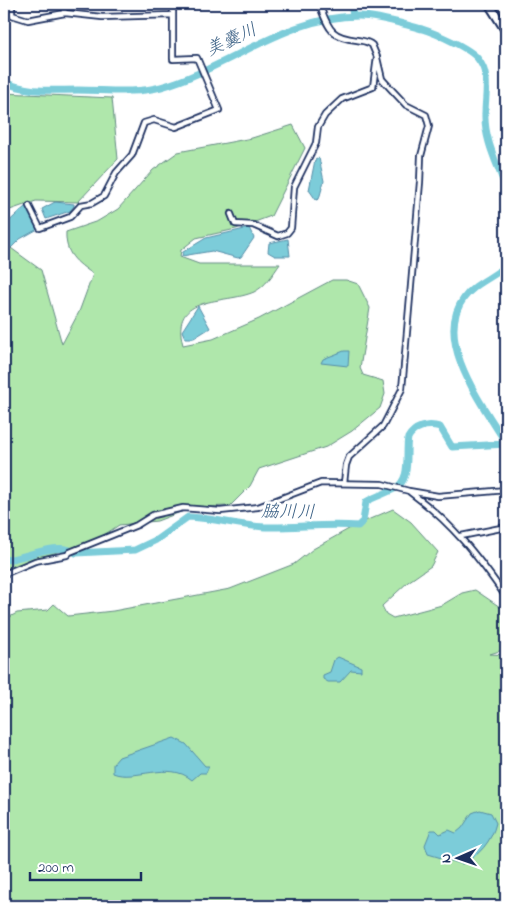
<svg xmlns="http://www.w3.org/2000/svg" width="510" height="910" font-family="'Indie Flower','Klee One',sans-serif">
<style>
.green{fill:#afe7ab;stroke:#658b84}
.water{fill:#7cccd9;stroke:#558da8}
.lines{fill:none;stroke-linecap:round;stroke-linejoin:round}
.river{stroke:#7cccd9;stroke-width:7}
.minor-casing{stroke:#1b2f5e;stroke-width:8}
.primary-casing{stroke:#1b2f5e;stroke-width:11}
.minor{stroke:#fff;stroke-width:4.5}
.primary{stroke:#fff;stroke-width:7}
.labels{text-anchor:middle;stroke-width:5;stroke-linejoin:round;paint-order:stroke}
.water-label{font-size:18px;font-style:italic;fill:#385e83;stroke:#fff}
</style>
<rect width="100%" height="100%" fill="#fff"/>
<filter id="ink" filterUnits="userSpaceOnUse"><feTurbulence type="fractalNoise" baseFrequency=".02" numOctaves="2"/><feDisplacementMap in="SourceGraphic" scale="10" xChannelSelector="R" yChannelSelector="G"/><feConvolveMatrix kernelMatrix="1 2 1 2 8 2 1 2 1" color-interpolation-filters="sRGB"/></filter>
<g filter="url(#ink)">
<path class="green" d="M4,93L112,98L118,159L78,202L36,201L4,212Z
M293,125L305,148L271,216L236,229L196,238L181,250L180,257L199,264H280C273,274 266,286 254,292C224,305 169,293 183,345L213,339L259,319L332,280H346L358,284L370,308L360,368L363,375L383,381L385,394L380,408L352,431L326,447L259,469L250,486L230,506L194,507L157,521L119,525L95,541L47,555L19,568L4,571V243L41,270L62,344L79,312L93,274C76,262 65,254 66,232L98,221L118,209L153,170L178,152L252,138Z
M393,509L411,522L438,552L431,566L408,582L382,606L386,614L393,618L442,605L462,593L475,590L506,611V649L490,654L506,655V906H4V612L6,613V619L17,613L48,610L54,604L68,616L113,611L230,589L294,564L313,549L356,525Z"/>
<path class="water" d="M319,158L324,181L319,199L316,200L309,190L315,160Z
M55,202L74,204V206L70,211L46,219L42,209Z
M27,205L38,229L20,239L11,248L4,246V226Z
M249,228L254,238L241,257L238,258L212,251L182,256L183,252L206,238Z
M288,239L290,256H275L268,252L269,243Z
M198,306L210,328L194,338H185L182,331Z
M344,351H349L348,366L321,363L323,359Z
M338,657L361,667V671L351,670L340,682H328L323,679V675L330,672L334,660Z
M174,738L186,744L205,766H209L206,773H200L192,780C169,760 134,782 113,773V764L119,757Z
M480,810L491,813L496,823C492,841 478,857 462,864L428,854L425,845L431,830H436L440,834L449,830L456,833L462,828L472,813Z"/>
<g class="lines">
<path class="river" d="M351,4L353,16
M4,82C28,93 53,90 78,90C106,90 134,94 161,87C229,68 285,16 359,16C379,16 402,24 422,29C435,33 470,48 478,59C491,75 485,95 485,114C484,140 498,165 506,189
M506,266C492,278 475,283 464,298C432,340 484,407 506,443
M4,560C25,559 57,540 76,553L135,550L156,540L188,517C214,518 240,526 265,527C296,528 327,523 358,526L363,521L366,502C375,496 385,494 394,489C412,480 405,454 408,438C414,427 427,423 440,427L452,447L506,444"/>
<defs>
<path id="minor" d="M12,4V15L28,20L65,13L102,17L173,15
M62,4L65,13
M29,206L40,228L70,217L81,205L92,203L104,196L116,173L132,155L144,123L154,120L176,127L219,110L197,58L173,59V4
M231,214L235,224L253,225L278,236L287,233L291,228L294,187L316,143L318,127L325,115L342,99L373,87L377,57L372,45C368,41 363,41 357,40C329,37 329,28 319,4
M344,483L346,465L349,457L383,426L402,389L420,182L421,156L429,126L426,115L406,105L391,89L382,79L377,58
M410,492C452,523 477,555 506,597
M461,536L506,527
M4,574L35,561L67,555L70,552L137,525L153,515L183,508L220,511L258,507L321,483L382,484L409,491L438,496L506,490"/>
<path id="primary" d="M489,4L506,31"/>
</defs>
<use href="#minor" class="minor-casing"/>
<use href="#primary" class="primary-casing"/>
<use href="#minor" class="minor"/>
<use href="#primary" class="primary"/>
</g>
</g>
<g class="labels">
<g class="water-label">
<text transform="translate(231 39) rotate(-25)" y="6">美嚢川</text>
<text transform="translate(288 511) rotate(1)" y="6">脇川川</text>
</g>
</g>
<rect width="510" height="910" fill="none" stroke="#fff" stroke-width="20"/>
<rect x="10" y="10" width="490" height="890" fill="none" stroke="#1b2f5e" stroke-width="2" filter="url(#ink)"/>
<g transform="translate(458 858) rotate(268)" stroke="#ffffff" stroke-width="4" paint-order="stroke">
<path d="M0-4L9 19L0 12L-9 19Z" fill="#1b2f5e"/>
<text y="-8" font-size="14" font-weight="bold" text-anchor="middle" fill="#1b2f5e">N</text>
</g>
<path d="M30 872v8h111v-8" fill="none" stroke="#1b2f5e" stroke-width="2.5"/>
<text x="38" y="872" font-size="15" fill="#1b2f5e" stroke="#ffffff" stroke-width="4" paint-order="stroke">200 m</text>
</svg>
